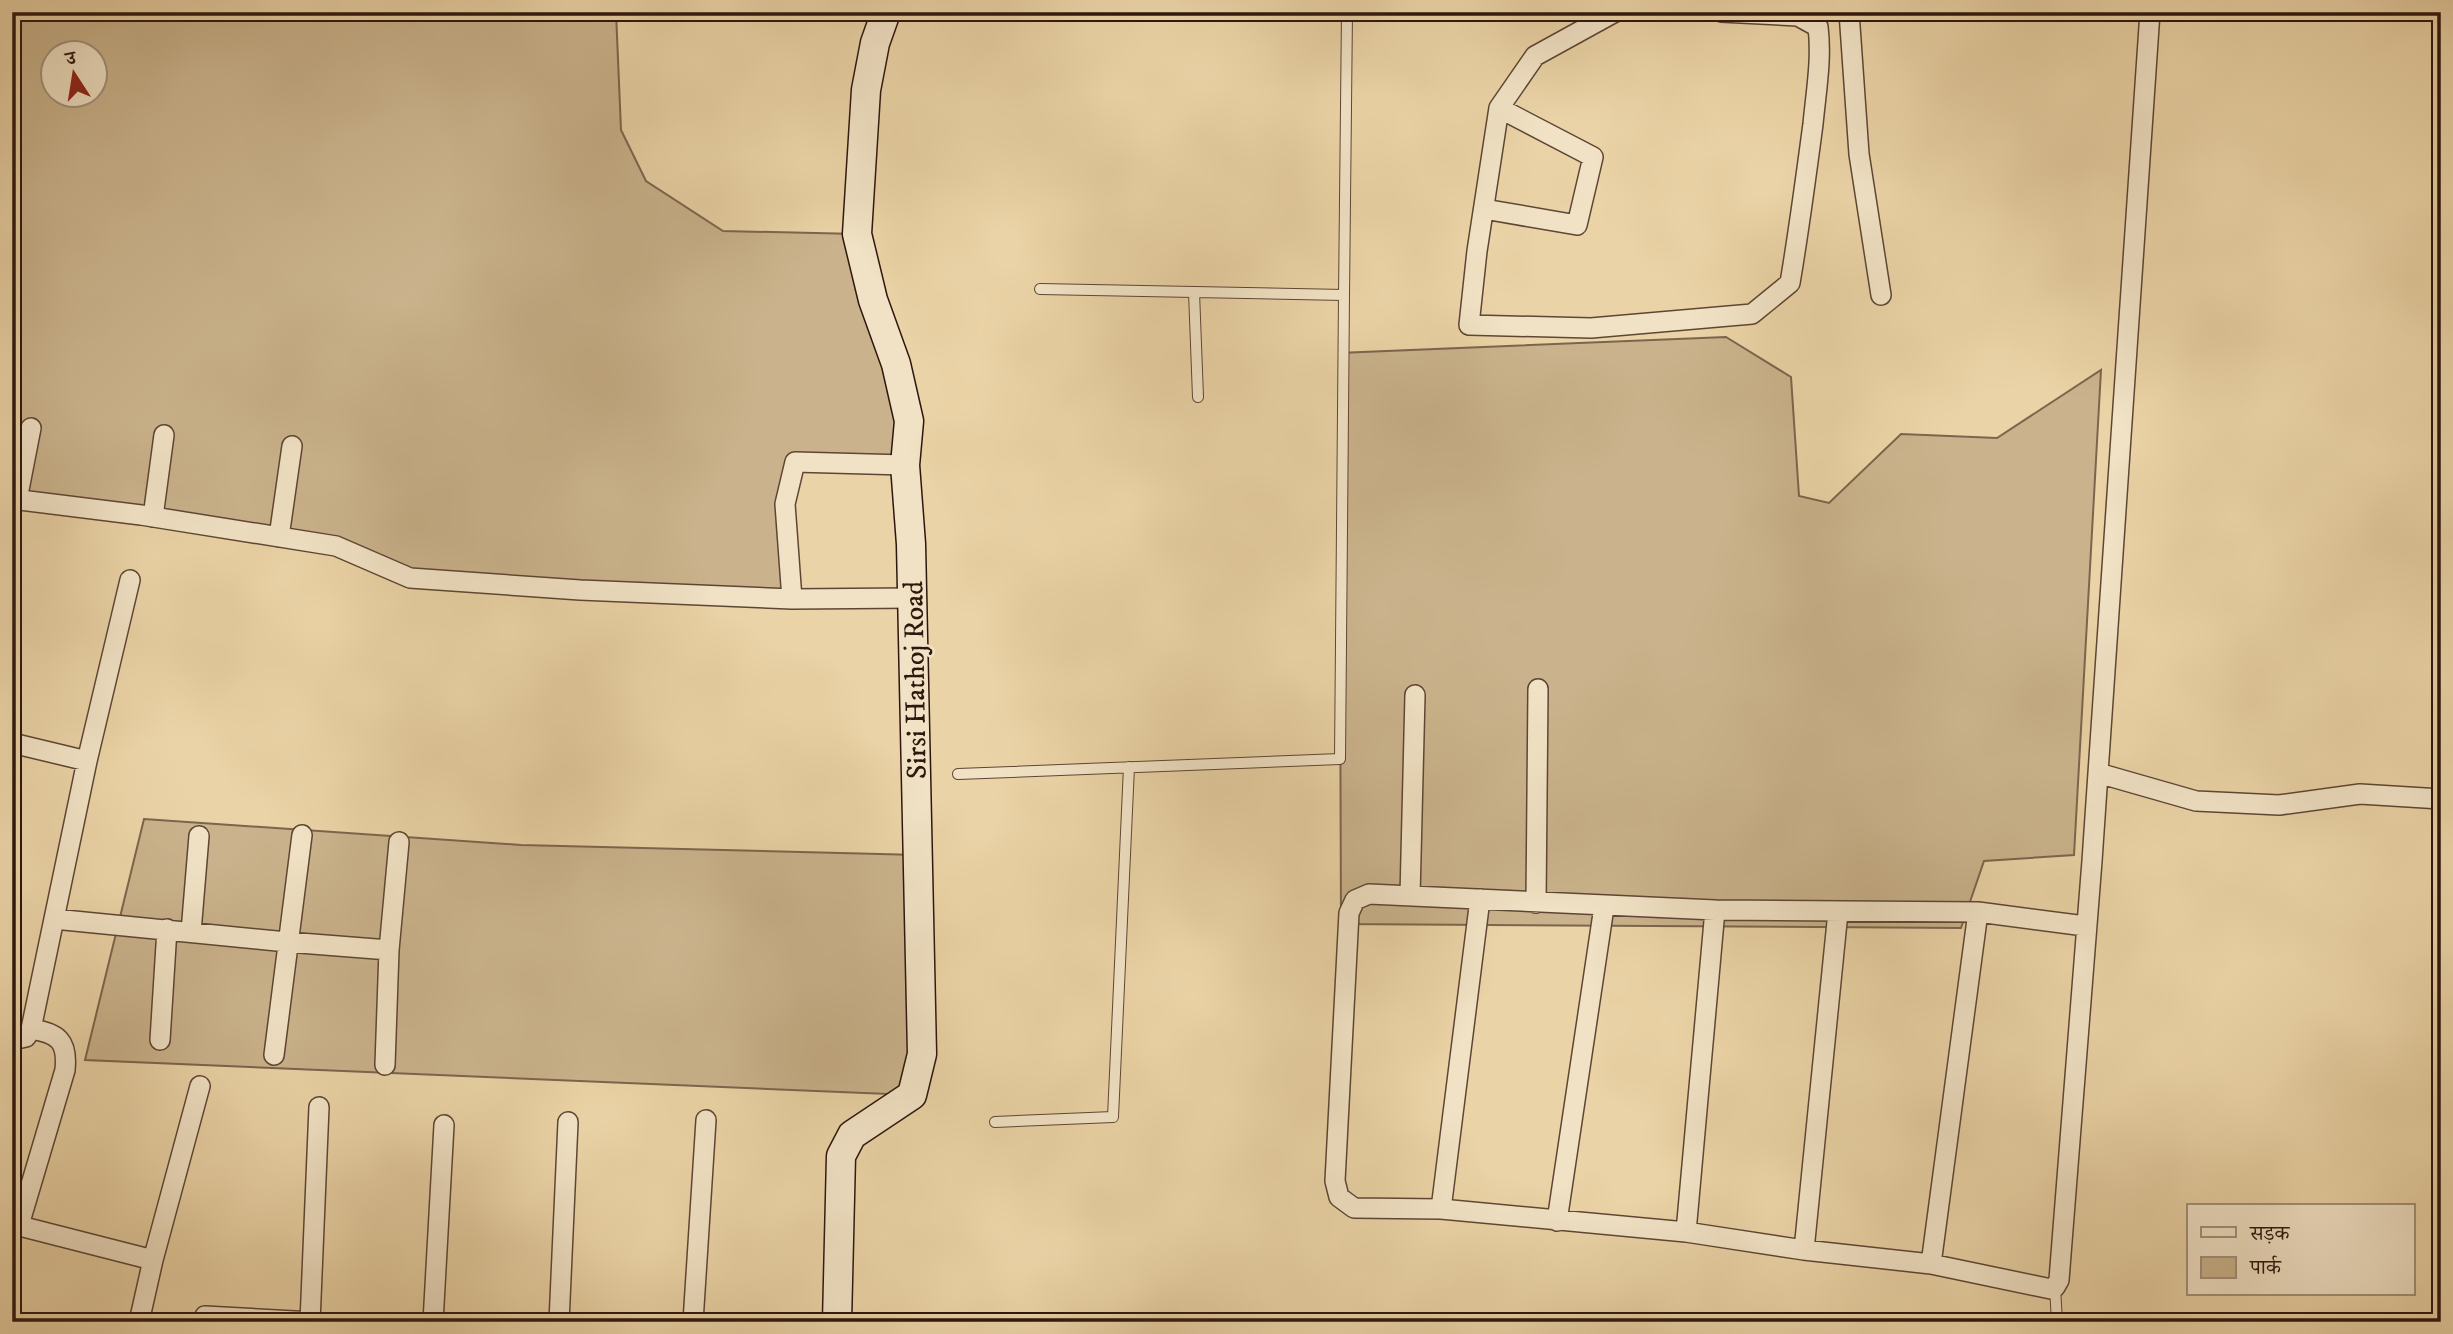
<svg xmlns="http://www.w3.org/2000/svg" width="2453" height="1334" font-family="'IM FELL DW Pica','Noto Serif Devanagari',serif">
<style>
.green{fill:#cab38c;stroke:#7c654d;stroke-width:2;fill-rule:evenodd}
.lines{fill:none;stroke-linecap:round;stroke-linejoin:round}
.lane-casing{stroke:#5d4634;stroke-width:12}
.street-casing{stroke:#5d4634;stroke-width:22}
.secondary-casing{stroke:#2e170e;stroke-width:31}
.lane{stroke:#f1e2c5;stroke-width:10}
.street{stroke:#f1e2c5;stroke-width:19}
.secondary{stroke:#f1e2c5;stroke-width:28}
.labels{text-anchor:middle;stroke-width:5;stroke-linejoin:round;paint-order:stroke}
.street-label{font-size:28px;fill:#2e170e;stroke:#f1e2c5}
</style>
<rect width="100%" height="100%" fill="#ead3a6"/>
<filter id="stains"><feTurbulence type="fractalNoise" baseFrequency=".00286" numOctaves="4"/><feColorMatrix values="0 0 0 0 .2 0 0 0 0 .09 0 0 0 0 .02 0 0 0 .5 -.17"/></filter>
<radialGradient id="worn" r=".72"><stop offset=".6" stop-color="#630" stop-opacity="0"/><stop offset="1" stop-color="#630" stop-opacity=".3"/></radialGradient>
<path class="green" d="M12,12H616L621,130L646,181L723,231L857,234L905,465L795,462L792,599L410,578L336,546L12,492ZM52,52H94V94H52Z
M1726,337L1791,377L1799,496L1829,503L1901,434L1997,438L2101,370L2074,855L1984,861L1961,928L1341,924L1339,353Z
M144,819L521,845L918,855L912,1095L85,1060Z
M1324,1313L1392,1322H1323Z"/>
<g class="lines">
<defs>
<path id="lane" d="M1040,289L1344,295L1347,12
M1194,292L1198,397
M958,774L1340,759L1344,295
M995,1122L1113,1117L1129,767
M2055,1287L2057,1322"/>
<path id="street" d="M1615,12L1535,56L1499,108L1477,251L1469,325L1591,328L1752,314L1790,283C1799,230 1806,177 1813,124C1816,92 1822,59 1818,27L1798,16L1721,12
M1849,12L1859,154L1881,295
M1484,209L1577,225L1593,157L1499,108
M12,499L141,515L336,546L410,578L580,590L792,599L912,598
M17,500L31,428
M153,517L164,435
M279,537L292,446
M792,599L785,504L795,462L905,465
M12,743L87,761L31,1029L26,1037L12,1040
M87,761L130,580
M2098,773L2196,801L2279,805L2360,794L2441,799
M1410,896L1415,695
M1536,903L1538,689
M54,919L287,942L389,950L399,842
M2085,926L1978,912L1715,910L1369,894L1355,900L1349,913L1335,1181L1339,1197L1354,1208L1441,1209L1686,1232L1804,1250L1931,1264L2051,1289L2055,1287L2059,1280L2092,861L2150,12
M191,932L199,836
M160,1040L167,929
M274,1055L302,835
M385,1065L389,950
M1441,1209L1480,899
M1557,1221L1604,907
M12,1224L153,1260
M19,1225L65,1070C68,1041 58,1033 31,1029
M1686,1232L1715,910
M1804,1250L1838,912
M1931,1264L1978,912
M139,1322L153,1260L200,1086
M202,1322L205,1316L313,1322
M310,1322L319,1107
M433,1322L444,1125
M559,1322L568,1122
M693,1322L706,1120"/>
<path id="secondary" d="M837,1322L841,1156L852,1135L912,1095L922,1054L911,544L905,465L909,421L896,364L873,300L857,234L866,90L875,43L886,12"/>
</defs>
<use href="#lane" class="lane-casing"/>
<use href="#street" class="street-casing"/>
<use href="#secondary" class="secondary-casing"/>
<use href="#lane" class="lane"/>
<use href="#street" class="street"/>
<use href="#secondary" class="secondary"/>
</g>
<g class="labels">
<g class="street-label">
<text transform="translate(914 680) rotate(-91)" y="10">Sirsi Hathoj Road</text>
</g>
</g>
<rect width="2453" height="1334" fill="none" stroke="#ead3a6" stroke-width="42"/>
<rect x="14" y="14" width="2425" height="1306" fill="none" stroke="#2e170e" stroke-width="3.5"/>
<rect x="21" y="21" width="2411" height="1292" fill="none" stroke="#2e170e" stroke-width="2"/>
<rect x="2187" y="1204" width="228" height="91" fill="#f1e2c5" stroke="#a3917c" stroke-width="2"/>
<rect x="2201" y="1227" width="35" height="10" fill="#f1e2c5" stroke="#a3917c" stroke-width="2"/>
<text x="2250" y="1240" font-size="21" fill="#2e170e">सड़क</text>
<rect x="2201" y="1257" width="35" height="21" fill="#cab38c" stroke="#a3917c" stroke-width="2"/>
<text x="2250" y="1274" font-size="21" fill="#2e170e">पार्क</text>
<g transform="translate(74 74) rotate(348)"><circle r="33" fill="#f1e2c5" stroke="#a3917c" stroke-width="2"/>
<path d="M0-5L12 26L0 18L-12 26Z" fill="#8f2418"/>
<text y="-10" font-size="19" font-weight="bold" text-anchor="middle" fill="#2e170e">उ</text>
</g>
<rect width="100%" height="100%" filter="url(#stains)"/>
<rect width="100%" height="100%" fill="url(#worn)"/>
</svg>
